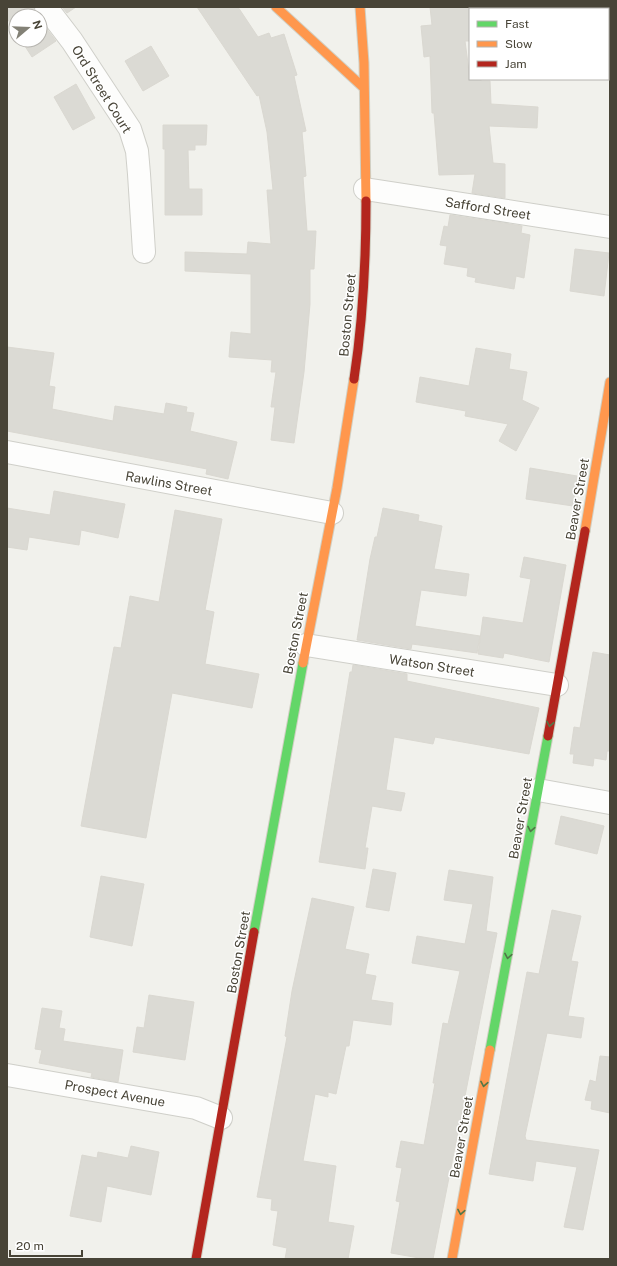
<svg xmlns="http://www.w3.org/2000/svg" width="617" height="1266" font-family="'Public Sans',sans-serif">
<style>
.building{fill:#dbdad4;stroke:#dad8d1}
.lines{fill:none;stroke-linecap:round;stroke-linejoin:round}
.street-casing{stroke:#cfcfc9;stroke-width:24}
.fast-casing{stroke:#d1cfc3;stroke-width:11}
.slow-casing{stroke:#d1cfc3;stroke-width:11}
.jam-casing{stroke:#d1cfc3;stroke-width:11}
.street{stroke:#fdfdfc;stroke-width:22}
.fast{stroke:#63d668;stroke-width:9}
.slow{stroke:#ff974d;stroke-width:9}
.jam{stroke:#b3261e;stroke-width:9}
.oneway{stroke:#517748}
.labels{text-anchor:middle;stroke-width:3;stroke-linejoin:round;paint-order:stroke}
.street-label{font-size:13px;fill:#484437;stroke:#fff}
</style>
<rect width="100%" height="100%" fill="#f1f1ec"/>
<path class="building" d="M7,7H34L37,16H16V32L7,18Z
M62,7H76L67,13Z
M197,7H238L258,37L269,33L271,38L284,34L297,75L294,76L306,131L302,132L306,176L303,177L307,231H316L314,269H310V304L304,372L294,443L271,440L275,407H271L276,372H271L272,360L229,357L231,332L251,334V274L185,271V252L247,254L248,242L271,244L267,190H273L267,132L259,95L257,96Z
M430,7H470V41H465L470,79H481V81H490L491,104L538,107L537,128L489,126L493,163L505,164V198L472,193L475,174L439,175L434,113H432L430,56L424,57L421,26L432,25Z
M40,20L56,41L32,57L21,40H40Z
M151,46L169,76L143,91L125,61Z
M76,84L95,118L73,130L54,97Z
M163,125H207L206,145H195V150H188L189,189H202V215H165V149H163Z
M450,215L522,226L521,233L530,235L524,278L516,276L514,289L475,282L476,278L467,276L468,268L444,264L447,246L440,245L444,226L448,227Z
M575,249L609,253L604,296L570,291Z
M7,347L54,353L49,386L55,387L52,409L113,421L115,406L164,414L166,403L187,407L186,412L194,413L190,431L237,442L228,479L206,474L207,469L7,431Z
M476,348L511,354L509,369L527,372L522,400L539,408L516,451L499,441L508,424L465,416L466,411L416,402L420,377L469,386Z
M530,468L577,476L573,506L526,499Z
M54,491L125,504L118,538L81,530L79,545L29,537L27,550L7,547V508L50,515Z
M383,508L419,515L418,521L442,526L434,569L469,574L466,596L421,590L415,626L480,636L477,653L412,644L411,649L357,640L370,559L375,537H377Z
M175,510L222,519L205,610L214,612L205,664L259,674L252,708L172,693L146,838L81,826L114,647L121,648L130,596L159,602Z
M524,557L566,565L549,662L504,653L503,658L478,654L483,617L523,623L531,579L520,577Z
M593,652L610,655V751H607L606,760L594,758L593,766L573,763L574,754H570L574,727L580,728Z
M353,665L407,674V681L539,708L529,754L435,737L433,744L394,737L386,790L405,793L401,811L372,806L365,848H368L365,869L319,862L350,672H352Z
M561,816L604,826L597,854L555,844Z
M373,869L396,873L389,911L366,907Z
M449,870L493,877L486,931L497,933L433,1259H425L391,1253L400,1202L396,1201L402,1168L396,1167L401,1141L424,1145L435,1083H433L443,1023L448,1024L460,971L412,963L417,936L465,944L473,904L444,900Z
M101,876L144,884L132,946L90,937Z
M312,898L354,907L345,949L369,954L365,974L376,976L371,1000L393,1003L391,1025L353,1020L349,1046H346L336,1094L328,1092V1097L315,1094L303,1161L336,1166L328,1222L354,1226L348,1259H285L287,1248L273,1245L278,1211L271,1210L272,1199L257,1197L287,1037L285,1036L292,991Z
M552,910L581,916L571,961L578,962L568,1016L584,1018L581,1038L547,1033L525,1136L526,1140L599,1150L583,1230L564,1227L577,1167L536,1161L533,1181L489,1174L527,972L539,974Z
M149,995L194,1002L185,1060L133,1052L137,1027L144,1028Z
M42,1008L62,1011L59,1028L65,1029L63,1041L123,1050L118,1082L91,1077L92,1073L39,1063L42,1050L35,1049Z
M600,1056L610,1057V1113L591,1109L592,1101L585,1100L590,1080L596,1082Z
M131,1146L159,1152L151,1195L107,1186L101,1222L70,1216L82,1155L97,1158L98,1152L128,1158Z"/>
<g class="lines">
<defs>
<path id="street" d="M46,7L72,41L130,129L137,151L139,174L144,252
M365,189L610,227
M7,452L332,513
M306,645L557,685
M538,790L610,803
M7,1075L196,1108L221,1118"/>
<path id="fast" d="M254,932L303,663
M490,1050L548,736"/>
<path id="slow" d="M276,7L364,88
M360,7L364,63L366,201
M585,531L610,382
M303,663L337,488L354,379
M452,1259L490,1050"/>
<path id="jam" d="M354,379C363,320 366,260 366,201
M548,736L585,531
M196,1259L254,932"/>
</defs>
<use href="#street" class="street-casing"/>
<use href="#fast" class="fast-casing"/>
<use href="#slow" class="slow-casing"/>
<use href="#jam" class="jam-casing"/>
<use href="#street" class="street"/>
<use href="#fast" class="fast"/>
<use href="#slow" class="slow"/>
<use href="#jam" class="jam"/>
</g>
<defs><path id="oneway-chevron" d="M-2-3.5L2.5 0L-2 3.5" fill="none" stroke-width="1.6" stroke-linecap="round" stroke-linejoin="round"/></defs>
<g class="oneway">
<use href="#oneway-chevron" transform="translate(550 724) rotate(100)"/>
<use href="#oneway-chevron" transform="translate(531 829) rotate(101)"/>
<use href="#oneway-chevron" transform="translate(508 956) rotate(100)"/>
<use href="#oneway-chevron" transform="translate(484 1084) rotate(100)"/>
<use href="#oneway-chevron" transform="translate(461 1212) rotate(100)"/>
</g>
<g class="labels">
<g class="street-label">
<text transform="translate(102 89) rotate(58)" y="5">Ord Street Court</text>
<text transform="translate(488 208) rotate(9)" y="5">Safford Street</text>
<text transform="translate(347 315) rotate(-85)" y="5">Boston Street</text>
<text transform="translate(169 483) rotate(10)" y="5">Rawlins Street</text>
<text transform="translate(577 499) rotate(-80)" y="5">Beaver Street</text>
<text transform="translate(295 633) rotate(-79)" y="5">Boston Street</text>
<text transform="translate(432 665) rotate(9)" y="5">Watson Street</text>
<text transform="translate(520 818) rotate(-80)" y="5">Beaver Street</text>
<text transform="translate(238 952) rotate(-80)" y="5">Boston Street</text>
<text transform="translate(115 1093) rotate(10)" y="5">Prospect Avenue</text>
<text transform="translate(461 1137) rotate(-80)" y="5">Beaver Street</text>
</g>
</g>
<rect width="617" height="1266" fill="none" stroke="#484437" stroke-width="16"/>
<rect x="469" y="8" width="140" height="72" fill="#ffffff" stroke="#b6b4af"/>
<rect x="477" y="21" width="20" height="6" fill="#63d668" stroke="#b6b4af"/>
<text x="505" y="28" font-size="12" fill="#484437">Fast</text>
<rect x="477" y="41" width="20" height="6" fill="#ff974d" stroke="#b6b4af"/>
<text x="505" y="48" font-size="12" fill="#484437">Slow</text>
<rect x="477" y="61" width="20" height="6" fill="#b3261e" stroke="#b6b4af"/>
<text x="505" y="68" font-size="12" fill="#484437">Jam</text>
<g transform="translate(28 28) rotate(71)"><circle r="19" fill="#ffffff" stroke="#b6b4af"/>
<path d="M0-3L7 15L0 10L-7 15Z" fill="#838176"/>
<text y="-6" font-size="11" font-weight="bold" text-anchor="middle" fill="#484437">N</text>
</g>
<path d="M10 1250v6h72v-6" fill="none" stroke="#484437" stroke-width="2"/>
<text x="16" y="1250" font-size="12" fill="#484437" stroke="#ffffff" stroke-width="3" paint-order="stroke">20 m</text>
</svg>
